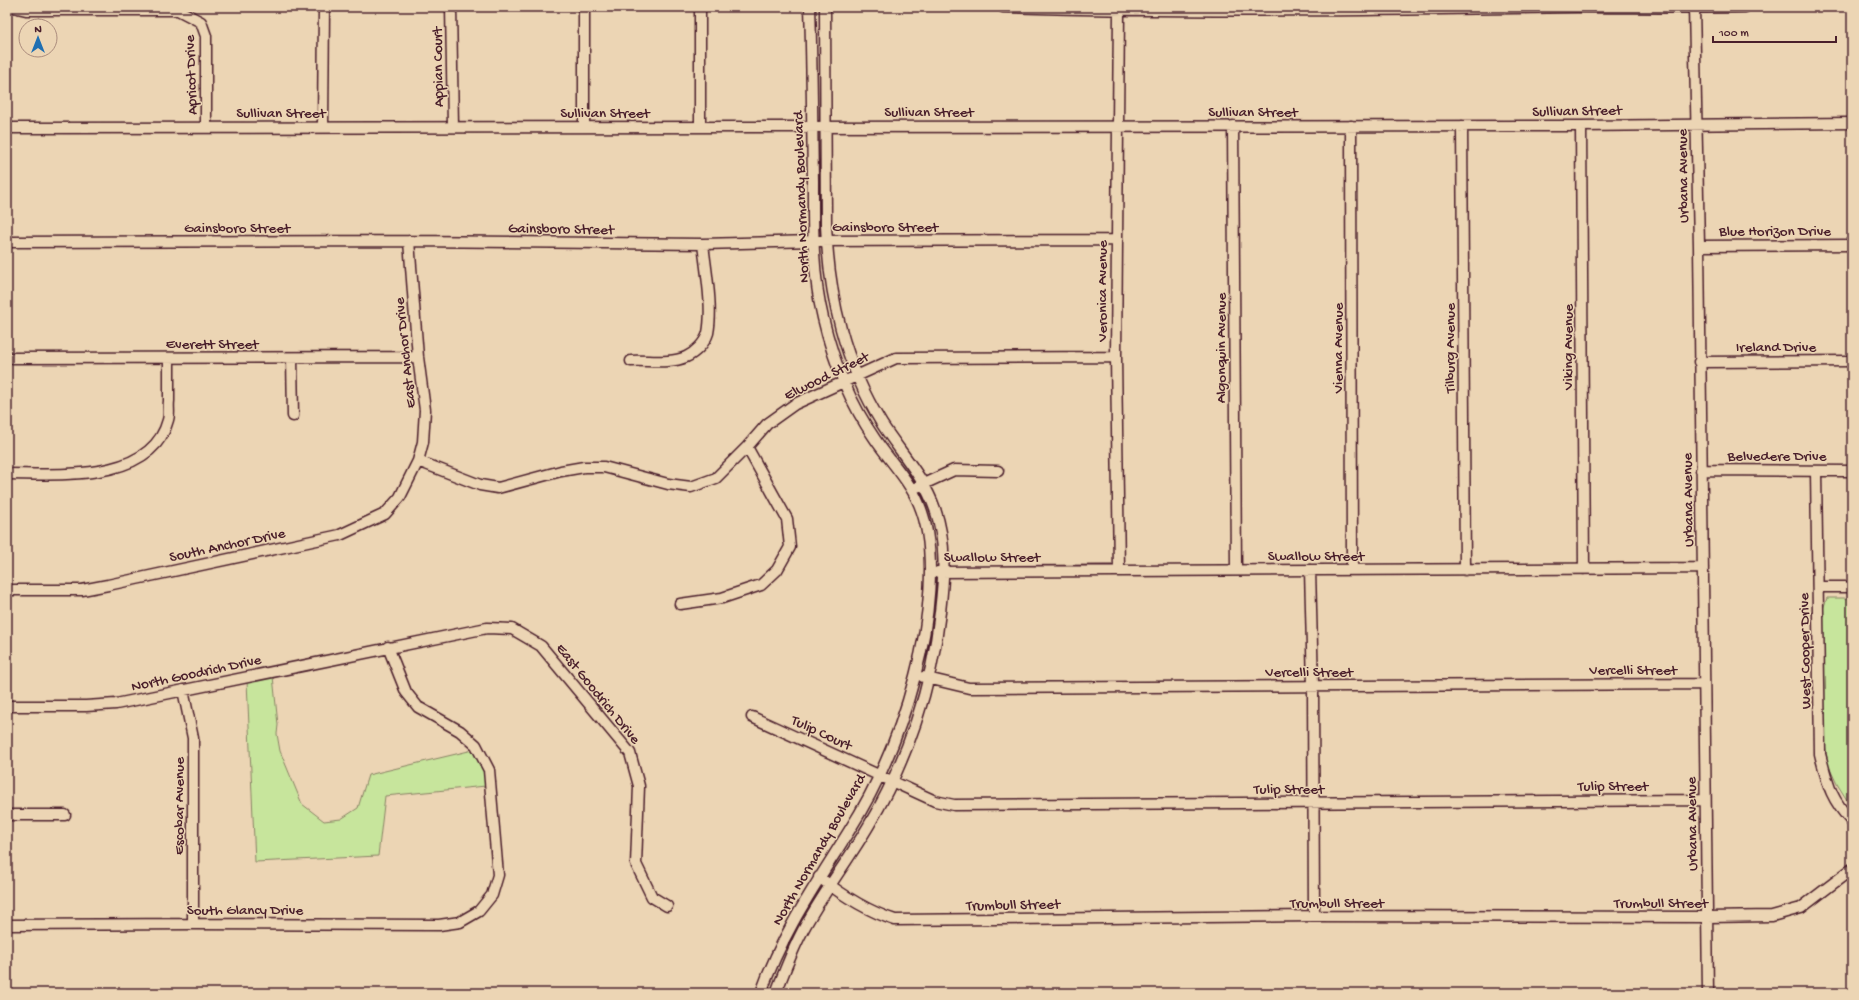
<svg xmlns="http://www.w3.org/2000/svg" width="1859" height="1000" font-family="'Gochi Hand',sans-serif">
<style>
.green{fill:#c7e59c;stroke:#888264}
.lines{fill:none;stroke-linecap:round;stroke-linejoin:round}
.minor-casing{stroke:#4a1f2b;stroke-width:13}
.minor{stroke:#ecd5b4;stroke-width:10}
.labels{text-anchor:middle;stroke-width:3;stroke-linejoin:round;paint-order:stroke}
.street-label{font-size:15px;fill:#4a1f2b;stroke:#ecd5b4}
</style>
<rect width="100%" height="100%" fill="#ecd5b4"/>
<filter id="ink" filterUnits="userSpaceOnUse"><feTurbulence type="fractalNoise" baseFrequency=".025" numOctaves="2"/><feDisplacementMap in="SourceGraphic" scale="8" xChannelSelector="R" yChannelSelector="G"/><feConvolveMatrix kernelMatrix="1 2 1 2 8 2 1 2 1" color-interpolation-filters="sRGB"/></filter>
<g filter="url(#ink)">
<path class="green" d="M1827,598H1852V808L1837,784L1828,765L1823,731L1822,612Z
M273,676L278,725L277,734L280,751L302,804L324,821L341,819L358,808L368,775L473,750L484,772L486,786L385,796L378,856L255,862L247,681Z"/>
<g class="lines">
<defs>
<path id="minor" d="M13,7L26,10H178L201,22L206,36V127
M451,7L453,127
M584,7V127
M700,7V127
M1003,7C1195,13 1386,10 1577,7C1633,7 1689,8 1745,7
M1694,7L1699,246L1708,993
M1119,11L1116,357L1119,570
M1233,126L1236,570
M1351,126L1352,570
M1462,126L1465,570
M1581,126L1584,569
M323,127L324,7
M7,128L1581,126L1852,123
M7,242L409,241L703,244L813,241L1116,240
M1699,246L1852,245
M7,358L418,357
M292,358L293,416
M631,361C648,360 670,364 686,357C695,353 705,343 708,333C713,307 706,271 703,244
M1699,362L1852,361
M418,461L480,485L498,488L561,471L584,467H604L668,484L691,487L716,478L747,447L767,424L795,404L896,358L1116,357
M1701,470L1852,471
M1816,471L1820,754C1828,785 1830,798 1852,822
M7,474C57,474 152,483 168,420C170,414 168,407 169,401C169,387 169,373 169,358
M917,487L954,470L998,471
M1310,570L1313,686L1314,916
M938,572L1703,568
M1818,587H1852
M7,590H82L108,585L340,535L385,514L400,497L418,461L423,442L425,410L418,357L409,241
M680,604L722,598L761,585L777,570L790,547L787,519L747,447
M923,677L969,688L1704,684
M183,690L193,738V924
M7,706H86L116,704L487,628L512,629L541,646L630,753L639,786L636,864L652,897L667,906
M752,717L935,801L954,805L1705,800
M7,815H65
M819,877C842,895 867,911 895,920L1314,916L1708,917L1772,916L1801,908L1852,869
M7,925L193,924L439,925L460,922L479,911L492,895L498,875L489,770L476,745L460,731L418,707L406,692L388,647
M761,993C783,931 815,886 849,831C879,784 901,730 915,676C928,628 939,551 919,504C909,480 889,460 875,439C850,403 833,360 823,318C812,273 813,227 813,181C812,123 812,65 810,7
M776,993C784,972 792,951 802,932C822,894 848,861 869,825C907,761 932,687 940,612C944,577 947,543 935,509C924,477 900,452 882,424C844,362 829,298 826,225L825,7"/>
</defs>
<use href="#minor" class="minor-casing"/>
<use href="#minor" class="minor"/>
</g>
</g>
<g class="labels">
<g class="street-label">
<text transform="translate(437 67) rotate(-91)" y="5">Appian Court</text>
<text transform="translate(190 75) rotate(-92)" y="5">Apricot Drive</text>
<text transform="translate(1577 110) rotate(-1)" y="5">Sullivan Street</text>
<text x="929" y="116">Sullivan Street</text>
<text x="1253" y="116">Sullivan Street</text>
<text x="281" y="117">Sullivan Street</text>
<text x="605" y="117">Sullivan Street</text>
<text transform="translate(1682 176) rotate(-91)" y="5">Urbana Avenue</text>
<text transform="translate(800 197) rotate(-92)" y="5">North Normandy Boulevard</text>
<text x="885" y="231">Gainsboro Street</text>
<text x="237" y="232">Gainsboro Street</text>
<text transform="translate(561 228) rotate(1)" y="5">Gainsboro Street</text>
<text x="1775" y="235">Blue Horizon Drive</text>
<text transform="translate(1101 291) rotate(-90)" y="5">Veronica Avenue</text>
<text x="212" y="348">Everett Street</text>
<text x="1776" y="351">Ireland Drive</text>
<text transform="translate(1567 347) rotate(-90)" y="5">Viking Avenue</text>
<text transform="translate(1220 348) rotate(-90)" y="5">Algonquin Avenue</text>
<text transform="translate(1337 348) rotate(-90)" y="5">Vienna Avenue</text>
<text transform="translate(1449 348) rotate(-90)" y="5">Tilburg Avenue</text>
<text transform="translate(404 353) rotate(-96)" y="5">East Anchor Drive</text>
<text transform="translate(826 375) rotate(-26)" y="5">Elwood Street</text>
<text x="1777" y="460">Belvedere Drive</text>
<text transform="translate(1687 500) rotate(-91)" y="5">Urbana Avenue</text>
<text transform="translate(227 544) rotate(-12)" y="5">South Anchor Drive</text>
<text x="1316" y="560">Swallow Street</text>
<text x="992" y="561">Swallow Street</text>
<text transform="translate(1804 651) rotate(-91)" y="5">West Cooper Drive</text>
<text x="1633" y="674">Vercelli Street</text>
<text x="1309" y="676">Vercelli Street</text>
<text transform="translate(196 672) rotate(-12)" y="5">North Goodrich Drive</text>
<text transform="translate(599 693) rotate(51)" y="5">East Goodrich Drive</text>
<text transform="translate(822 732) rotate(25)" y="5">Tulip Court</text>
<text x="1613" y="790">Tulip Street</text>
<text x="1289" y="793">Tulip Street</text>
<text transform="translate(178 806) rotate(-90)" y="5">Escobar Avenue</text>
<text transform="translate(1691 824) rotate(-91)" y="5">Urbana Avenue</text>
<text transform="translate(818 849) rotate(-60)" y="5">North Normandy Boulevard</text>
<text x="1337" y="907">Trumbull Street</text>
<text x="1661" y="907">Trumbull Street</text>
<text transform="translate(1013 904) rotate(-1)" y="5">Trumbull Street</text>
<text x="245" y="914">South Glancy Drive</text>
</g>
</g>
<rect width="1859" height="1000" fill="none" stroke="#ecd5b4" stroke-width="24"/>
<rect x="12" y="12" width="1835" height="976" fill="none" stroke="#4a1f2b" stroke-width="1.5" filter="url(#ink)"/>
<g transform="translate(38 38)"><circle r="19" fill="#ecd5b4" stroke="#ab8c7d"/>
<path d="M0-3L7 15L0 10L-7 15Z" fill="#1f6fb2"/>
<text y="-6" font-size="11" font-weight="bold" text-anchor="middle" fill="#4a1f2b">N</text>
</g>
<path d="M1713 36v6h123v-6" fill="none" stroke="#4a1f2b" stroke-width="2"/>
<text x="1719" y="36" font-size="12" fill="#4a1f2b" stroke="#ecd5b4" stroke-width="3" paint-order="stroke">100 m</text>
</svg>
